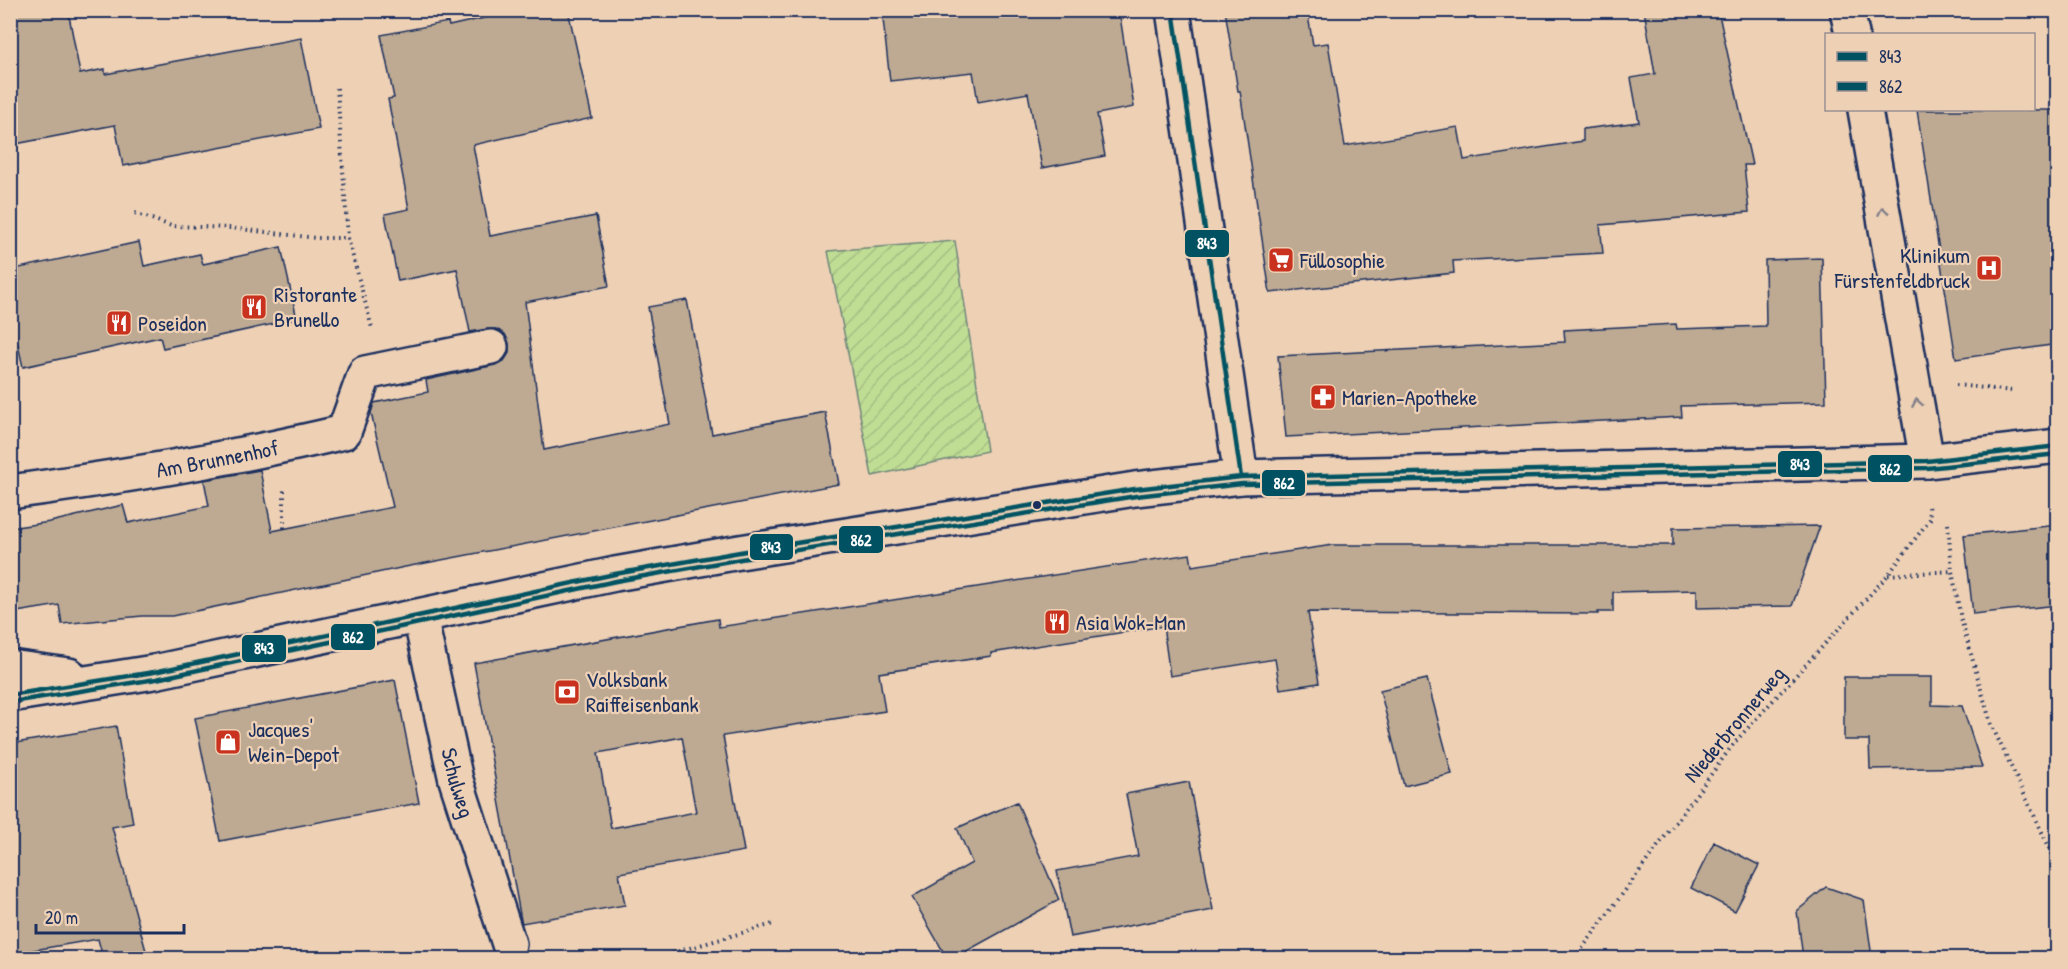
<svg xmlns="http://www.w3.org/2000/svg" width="2068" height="969" font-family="'Patrick Hand',sans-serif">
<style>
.garden{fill:url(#garden-furrows);stroke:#6e8679;stroke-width:1.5}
.building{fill:#beaa92;stroke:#1b2f5e;stroke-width:1.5;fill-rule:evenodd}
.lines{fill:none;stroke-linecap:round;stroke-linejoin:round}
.minor-casing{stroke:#1b2f5e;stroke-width:38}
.path{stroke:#1b2f5e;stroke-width:4;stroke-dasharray:1.5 4.5;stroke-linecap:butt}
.minor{stroke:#eed1b5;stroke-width:33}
.bus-1-casing{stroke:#eed1b5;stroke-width:9}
.bus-2-casing{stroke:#eed1b5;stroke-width:9}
.bus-1{stroke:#005262;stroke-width:4.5}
.bus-2{stroke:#005262;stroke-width:4.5}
.oneway{stroke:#84808a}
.bus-dot{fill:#1b2f5e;stroke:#eed1b5;stroke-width:2}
.labels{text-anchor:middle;stroke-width:4.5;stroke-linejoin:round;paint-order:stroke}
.poi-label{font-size:22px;fill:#1b2f5e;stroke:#eed1b5;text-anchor:start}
.street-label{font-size:22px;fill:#1b2f5e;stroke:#eed1b5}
.line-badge{stroke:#eed1b5;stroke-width:2}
.badge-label{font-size:16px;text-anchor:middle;font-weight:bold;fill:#fff}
</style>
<defs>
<pattern id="garden-furrows" width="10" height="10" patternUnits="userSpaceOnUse" patternTransform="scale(1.5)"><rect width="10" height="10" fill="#c0dd94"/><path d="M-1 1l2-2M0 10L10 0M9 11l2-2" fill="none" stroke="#a4be82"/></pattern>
</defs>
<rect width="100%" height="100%" fill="#eed1b5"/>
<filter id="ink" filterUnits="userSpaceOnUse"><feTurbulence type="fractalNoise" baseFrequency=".0167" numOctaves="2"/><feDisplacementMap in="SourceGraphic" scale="12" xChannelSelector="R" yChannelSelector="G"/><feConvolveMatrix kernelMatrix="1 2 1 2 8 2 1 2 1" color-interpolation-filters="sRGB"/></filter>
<g filter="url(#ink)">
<path class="garden" d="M955,241L987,451L872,476L828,251Z"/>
<path class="building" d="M10,10H68L80,74L105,69V74L301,38L319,129L123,166L115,125L10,145Z
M519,10H568L592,118L473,145L490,236L596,216L609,286L525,302L544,450L670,424L648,307L687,300L712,434L825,412L839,484L405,567L172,616H142L62,624L59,605L10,613V528L50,522L123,505L128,523L209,506L204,480L260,470L272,531L393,507L371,413L374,403L428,392L426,380L495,365L504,361L509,353V344L505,334L496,329H487L470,332L457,269L398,281L385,214L409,209L388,99L394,98L381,35L448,22L449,26Z
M882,10H1119L1134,107L1097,114L1105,156L1042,168L1028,93L978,102L973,72L890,81Z
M1225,10H1307L1313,45L1328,43L1345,146L1458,127L1464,160L1583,141V129L1639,122L1631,78L1655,74L1644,10H1718L1752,165H1744L1749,212L1600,225L1603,253L1453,261L1454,273L1270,293L1240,91H1238Z
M1917,110H2058V344L1956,359Z
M139,242L144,266L200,254L203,264L281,247L297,319L163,348L160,337L23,367L10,309V270Z
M1822,258L1826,402L1681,406L1682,417L1286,437L1278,356L1565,342L1564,330L1676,324L1677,329L1766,326L1765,260Z
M2058,525V605L1973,614L1964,535Z
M1820,526L1792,606L1697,608V590L1613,592V612H1598V614L1308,612L1319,683L1280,689L1275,659L1170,676L1163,626L991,653V656L879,673L885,711L723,736L744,851L619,873L625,905L522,923L521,920L474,663L718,619L719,627L1190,554L1192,566L1333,545H1673V528ZM682,737L696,812L611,828L598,753Z
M1844,677H1932V705L1962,706L1982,767L1870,769L1869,740H1844Z
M1427,679L1452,774L1404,786L1380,690Z
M395,680L419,803L220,841L195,718Z
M116,726L133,823L112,827L148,958H103L98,939L10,954V744Z
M1189,782L1213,910L1070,937L1057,871L1138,856L1126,794Z
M1017,802L1059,900L954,958H947L912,897L972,863L957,828Z
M1714,842L1759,865L1735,911L1691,888Z
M1826,887L1864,900L1872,958H1803L1797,911Z"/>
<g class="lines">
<defs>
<g id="minor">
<path d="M1173,10L1241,477"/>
<path d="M1847,10L1852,34"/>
<path d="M1865,110L1927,461"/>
<path id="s1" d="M10,492C122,477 235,458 344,432L365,373L491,347"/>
<path id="s2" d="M420,617L456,780L509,944"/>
<path d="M10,667L69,675"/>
<path d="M10,695L154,672L615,574L740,552L1135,489L1241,477L1927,461L2058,446"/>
</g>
</defs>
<use href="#minor" class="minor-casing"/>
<path class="path" d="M337,88L348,238
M135,213L171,226L231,228L316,238H348L372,328
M1956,385L2013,391
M1948,524L1952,571L1961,619L1991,724L2058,866
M284,528V490
M1888,575L1952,571
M655,958L773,924
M1575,958L1735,742L1888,575L1930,519L1929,503"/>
<use href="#minor" class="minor"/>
<defs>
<path id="bus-1" d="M1173,10L1241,477
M10,695L154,672L615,574L740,552L1135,489L1241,477L1927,461L2058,446"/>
<path id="bus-2" d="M11,702L156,679L616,581L741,559L1136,496L1242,484L1927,468L2058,454"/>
</defs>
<use href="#bus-1" class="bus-1-casing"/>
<use href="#bus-2" class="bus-2-casing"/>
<use href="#bus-1" class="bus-1"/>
<use href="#bus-2" class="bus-2"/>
</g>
<defs><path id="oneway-chevron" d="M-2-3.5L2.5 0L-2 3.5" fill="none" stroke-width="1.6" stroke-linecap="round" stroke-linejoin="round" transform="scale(1.5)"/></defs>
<g class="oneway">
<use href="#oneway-chevron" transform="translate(1883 211) rotate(-100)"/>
<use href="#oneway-chevron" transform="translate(1917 403) rotate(-100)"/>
</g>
</g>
<defs>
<symbol id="supermarket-square" viewBox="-11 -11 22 22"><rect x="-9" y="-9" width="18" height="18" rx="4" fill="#c8321e" stroke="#eed1b5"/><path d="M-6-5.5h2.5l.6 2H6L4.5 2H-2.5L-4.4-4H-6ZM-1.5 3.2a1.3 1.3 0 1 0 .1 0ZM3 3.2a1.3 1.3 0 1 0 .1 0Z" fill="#fff"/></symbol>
<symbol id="hospital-square" viewBox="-11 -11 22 22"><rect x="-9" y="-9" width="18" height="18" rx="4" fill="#c8321e" stroke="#eed1b5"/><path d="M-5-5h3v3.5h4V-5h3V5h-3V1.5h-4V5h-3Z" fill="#fff"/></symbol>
<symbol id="restaurant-square" viewBox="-11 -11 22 22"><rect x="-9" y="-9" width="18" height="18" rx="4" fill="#c8321e" stroke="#eed1b5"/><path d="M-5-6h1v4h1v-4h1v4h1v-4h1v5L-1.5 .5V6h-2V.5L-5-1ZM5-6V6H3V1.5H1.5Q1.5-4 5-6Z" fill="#fff"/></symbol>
<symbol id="pharmacy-square" viewBox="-11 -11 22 22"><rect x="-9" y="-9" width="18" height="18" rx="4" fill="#c8321e" stroke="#eed1b5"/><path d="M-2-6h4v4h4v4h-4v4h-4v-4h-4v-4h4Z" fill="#fff"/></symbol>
<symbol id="bank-square" viewBox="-11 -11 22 22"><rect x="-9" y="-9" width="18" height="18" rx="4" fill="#c8321e" stroke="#eed1b5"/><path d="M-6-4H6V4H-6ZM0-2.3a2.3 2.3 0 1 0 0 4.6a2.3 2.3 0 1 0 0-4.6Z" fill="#fff"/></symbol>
<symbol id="shop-square" viewBox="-11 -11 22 22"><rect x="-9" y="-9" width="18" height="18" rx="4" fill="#c8321e" stroke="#eed1b5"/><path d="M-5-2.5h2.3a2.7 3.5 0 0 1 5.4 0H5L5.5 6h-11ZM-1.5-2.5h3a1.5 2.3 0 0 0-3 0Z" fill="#fff"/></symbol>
</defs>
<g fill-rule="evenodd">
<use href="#supermarket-square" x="1266" y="245" width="30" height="30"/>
<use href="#hospital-square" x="1974" y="253" width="30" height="30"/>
<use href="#restaurant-square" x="239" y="292" width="30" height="30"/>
<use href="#restaurant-square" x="104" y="308" width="30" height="30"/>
<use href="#pharmacy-square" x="1308" y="382" width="30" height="30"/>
<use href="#restaurant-square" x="1042" y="607" width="30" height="30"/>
<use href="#bank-square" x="552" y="677" width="30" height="30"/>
<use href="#shop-square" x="213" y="727" width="30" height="30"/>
</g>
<circle class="bus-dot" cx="1037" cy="505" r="5"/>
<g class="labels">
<g class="poi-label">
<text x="1970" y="263" text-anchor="end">Klinikum<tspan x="1970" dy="25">Fürstenfeldbruck</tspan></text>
<text x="1300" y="268">Füllosophie</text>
<text x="274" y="302">Ristorante<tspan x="274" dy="25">Brunello</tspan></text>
<text x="138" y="331">Poseidon</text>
<text x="1342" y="405">Marien-Apotheke</text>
<text x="1076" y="630">Asia Wok-Man</text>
<text x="586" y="687">Volksbank<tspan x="586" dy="25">Raiffeisenbank</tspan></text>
<text x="248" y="737">Jacques'<tspan x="248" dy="25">Wein-Depot</tspan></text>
</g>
<g class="street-label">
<text dy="8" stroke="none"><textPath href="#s1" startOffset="210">Am Brunnenhof</textPath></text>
<text transform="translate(1734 724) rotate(-50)" y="8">Niederbronnerweg</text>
<text dy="8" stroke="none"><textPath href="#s2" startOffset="170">Schulweg</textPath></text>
</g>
</g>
<g class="line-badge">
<rect x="1184" y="229" width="46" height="29" rx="6" fill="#005262"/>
<rect x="1777" y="450" width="46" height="28" rx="6" fill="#005262"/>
<rect x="1867" y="454" width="46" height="29" rx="6" fill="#005262"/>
<rect x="1261" y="469" width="45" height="28" rx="6" fill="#005262"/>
<rect x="838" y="525" width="46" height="29" rx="6" fill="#005262"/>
<rect x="749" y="533" width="45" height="28" rx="6" fill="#005262"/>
<rect x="330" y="623" width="46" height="28" rx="6" fill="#005262"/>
<rect x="241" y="634" width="46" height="29" rx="6" fill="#005262"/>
</g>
<g class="badge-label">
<text x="1207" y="249">843</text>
<text x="1800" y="470">843</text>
<text x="1890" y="475">862</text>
<text x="1284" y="489">862</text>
<text x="861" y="546">862</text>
<text x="771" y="553">843</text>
<text x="353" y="643">862</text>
<text x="264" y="654">843</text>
</g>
<rect width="2068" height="969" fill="none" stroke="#eed1b5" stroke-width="36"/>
<rect x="18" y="18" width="2032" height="933" fill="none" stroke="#1b2f5e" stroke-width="2" filter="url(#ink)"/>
<rect x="1825" y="33" width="210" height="78" fill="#eed1b5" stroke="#9a9092" stroke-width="1.5"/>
<rect x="1837" y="52" width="30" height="9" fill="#005262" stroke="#9a9092" stroke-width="1.5"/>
<text x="1879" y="63" font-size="18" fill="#1b2f5e">843</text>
<rect x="1837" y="82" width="30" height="9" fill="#005262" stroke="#9a9092" stroke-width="1.5"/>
<text x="1879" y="93" font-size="18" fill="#1b2f5e">862</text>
<path d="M36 924v9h148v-9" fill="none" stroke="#1b2f5e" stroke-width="3"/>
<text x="45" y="924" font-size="18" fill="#1b2f5e" stroke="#eed1b5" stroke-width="4.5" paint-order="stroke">20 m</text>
</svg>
